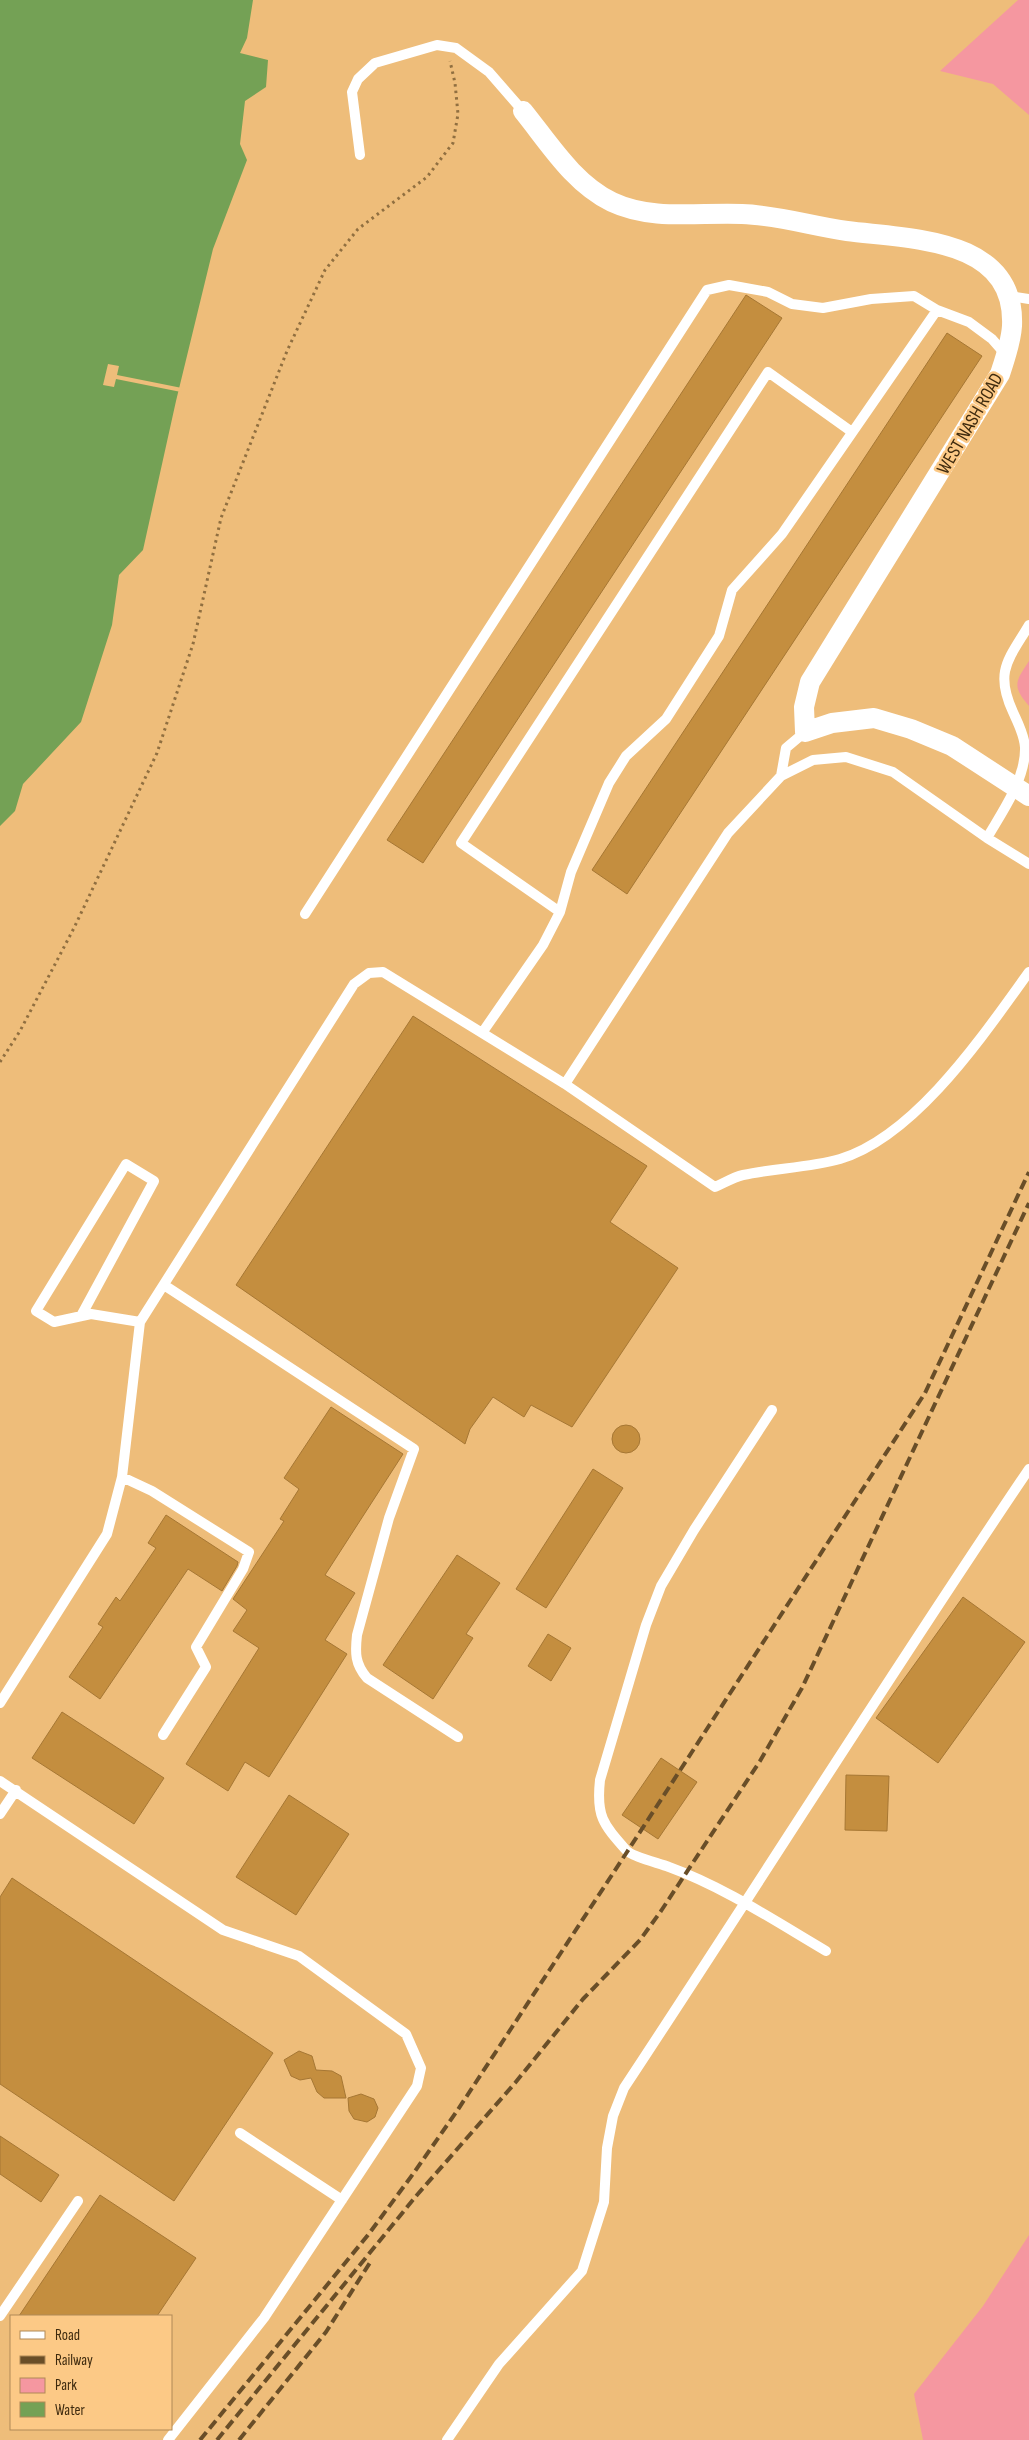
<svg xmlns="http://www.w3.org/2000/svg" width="1029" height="2440" font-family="'Sofia Sans Condensed',sans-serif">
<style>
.green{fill:#f597a0}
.water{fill:#74a155}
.pier{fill:#eebd7a}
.building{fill:#c48e3f;stroke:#a67734}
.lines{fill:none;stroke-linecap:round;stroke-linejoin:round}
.path{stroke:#906f40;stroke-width:3;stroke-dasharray:2.5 4;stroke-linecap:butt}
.service{stroke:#fff;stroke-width:10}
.minor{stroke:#fff;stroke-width:20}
.rail{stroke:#694e28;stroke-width:4;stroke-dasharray:10 5;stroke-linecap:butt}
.labels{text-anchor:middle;stroke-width:5;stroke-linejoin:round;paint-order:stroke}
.street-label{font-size:19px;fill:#3e2a0e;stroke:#fcc986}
</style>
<rect width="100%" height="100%" fill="#eebd7a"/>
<path class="green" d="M1018,0H1029V115L993,84L940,71Z
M1029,661V706C1012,686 1015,682 1029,661Z
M1029,2235V2440H923L914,2394L983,2306Z"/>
<path class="water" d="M0,0H253L247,38L240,53L268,60L266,87L245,101L240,144L247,160L213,249L176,401L143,550L119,575L112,625L81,722L23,784L15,811L0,826Z"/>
<path class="pier" d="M108,364L119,366L117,375L182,388L181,392L116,379L114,387L103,385Z"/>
<path class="building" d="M746,295L782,318L423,863L387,840Z
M947,333L982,356L627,894L592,870Z
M413,1016L647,1166L610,1222L678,1268L572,1427L531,1405L524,1417L493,1397L470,1429L465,1444L236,1285Z
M331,1407L403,1454L325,1575L355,1593L325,1640L347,1654L269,1777L245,1762L228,1791L186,1764L259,1648L233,1631L247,1610L233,1599L284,1521L280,1519L299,1489L284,1478Z
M612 1439a14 14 0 1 1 28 0a14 14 0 1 1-28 0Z
M593,1469L623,1488L546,1608L516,1589Z
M166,1515L238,1562L237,1566L222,1591L188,1569L100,1699L69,1677L103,1627L98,1624L116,1597L120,1601L156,1548L148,1543Z
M457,1555L500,1583L466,1634L473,1638L433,1699L383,1665Z
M963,1597L1025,1642L938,1763L876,1718Z
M548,1634L571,1648L551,1681L528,1666Z
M62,1712L164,1778L134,1824L32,1758Z
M661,1758L697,1782L658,1839L622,1815Z
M846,1775L889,1776L887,1831L845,1830Z
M289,1795L349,1834L296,1915L236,1877Z
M12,1878L273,2053L174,2201L0,2084V1897Z
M299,2051L312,2056L316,2070L332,2071L341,2076L346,2098H324L317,2092L311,2078L300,2080L291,2076L284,2060Z
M361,2094L374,2099L378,2108L375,2117L367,2122L354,2119L349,2111L348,2098Z
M0,2136L59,2175L41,2202L0,2174Z
M100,2195L196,2258L157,2316H19Z"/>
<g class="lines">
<path class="path" d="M0,1062L20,1031L74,928L157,753L193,644L221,518L287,351L325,270L358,229L427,177L453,143L458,114L455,83L450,61"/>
<path class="service" d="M360,155L352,92L358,79L375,63L437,45L456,48L489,72L523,111
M1009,296L1029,299
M781,776L786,748L805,732
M987,838C1002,812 1026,779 1025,747C1024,734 1018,723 1013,712C994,671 1009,659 1029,625
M1029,864L987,838L893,772L846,757L813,760L781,776L728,833L565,1084L715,1187C724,1183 734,1177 743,1175C775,1168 808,1168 840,1159C916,1136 984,1034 1029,972
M560,912L461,843L768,372L852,432
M305,914L707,290L729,285L768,292L792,304L823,308L871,299L914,296L937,310L969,322L992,339L1006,355
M482,1033L543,945L560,912L571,872L609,783L626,756L666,719L719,636L732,590L782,534L937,310
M164,1285L414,1449L389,1518L357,1635C355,1653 355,1664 367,1678L458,1737
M81,1316L154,1181L126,1164L36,1311L54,1322L91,1314L140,1322
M772,1410L694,1530L661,1586L646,1625L600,1780C596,1816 603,1824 626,1850C632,1857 659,1863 669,1867C724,1887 775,1921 826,1951
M122,1477L152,1491L249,1552L243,1569L196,1647L206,1667L163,1735
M0,1703L107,1534L122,1477L140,1322L354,984L369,973L383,972L565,1084
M0,1781L223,1930L299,1956L406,2034L421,2068L417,2086L264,2318L168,2440
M0,1814L16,1790
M240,2133L342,2200
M0,2316L78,2201
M447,2440L499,2364L582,2271L604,2202L607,2148L613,2116L624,2088C760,1882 891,1673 1029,1469"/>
<path class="minor" d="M523,111C549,143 573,183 612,202C652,221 699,212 742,214C777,215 812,226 847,231C909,239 1016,237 1012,326C1011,342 1005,359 1000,374L810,682L804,707L805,732L832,723L874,718L911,729L952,746L1029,796"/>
<path class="rail" d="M200,2440L368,2235L413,2174L457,2111L627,1852L925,1393L1029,1172
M217,2440L417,2195L515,2083L583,1999L640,1940L661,1911L760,1761L802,1688L1029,1203
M239,2440L326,2332L371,2261"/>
</g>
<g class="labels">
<g class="street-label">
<text transform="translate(969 423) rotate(-60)" y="7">WEST NASH ROAD</text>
</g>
</g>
<rect x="10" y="2315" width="162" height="115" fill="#fcc986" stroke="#b08956"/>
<rect x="20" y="2331" width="25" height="8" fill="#ffffff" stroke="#b08956"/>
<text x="55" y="2340" font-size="15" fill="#3e2a0e">Road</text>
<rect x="20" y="2356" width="25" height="8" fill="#694e28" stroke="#b08956"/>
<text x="55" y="2365" font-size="15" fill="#3e2a0e">Railway</text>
<rect x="20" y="2378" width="25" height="15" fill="#f597a0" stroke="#b08956"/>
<text x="55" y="2390" font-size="15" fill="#3e2a0e">Park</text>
<rect x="20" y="2402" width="25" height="15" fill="#74a155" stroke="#b08956"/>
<text x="55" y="2415" font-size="15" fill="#3e2a0e">Water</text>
</svg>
